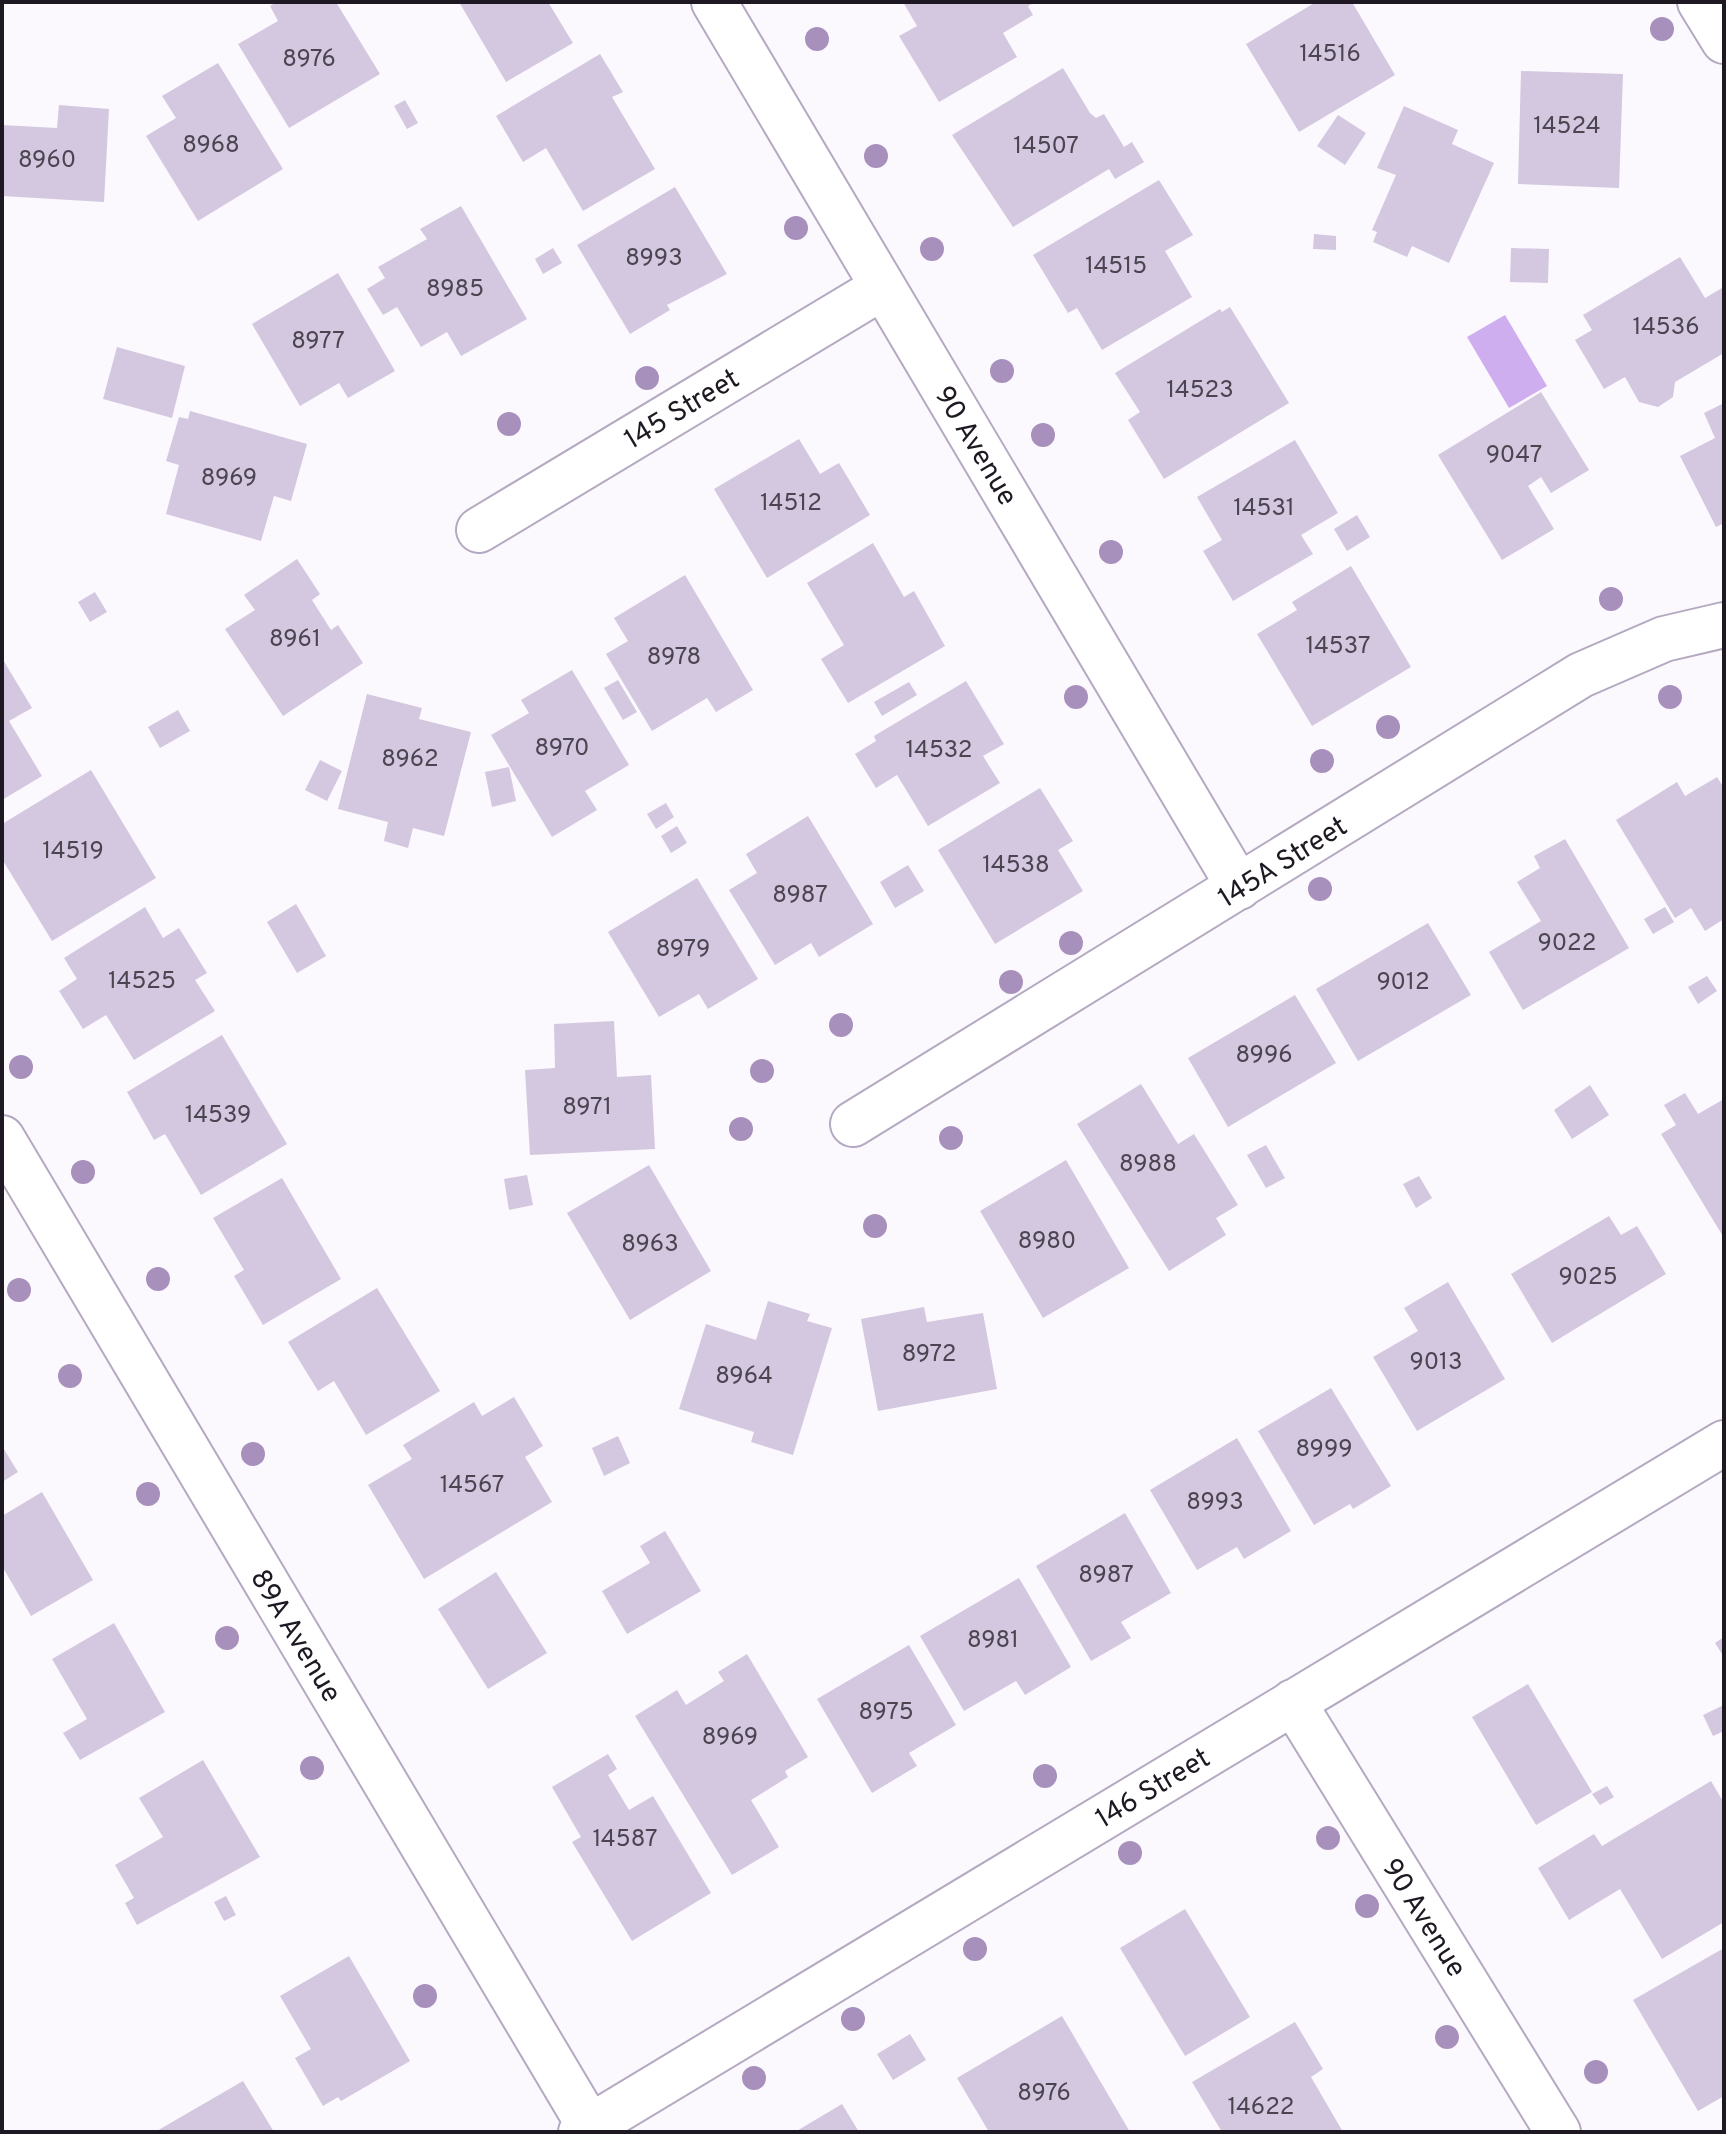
<svg xmlns="http://www.w3.org/2000/svg" width="1726" height="2134" font-family="Overpass,sans-serif">
<style>
.water{fill:#cfaeef}
.building{fill:#d4c7e0}
.lines{fill:none;stroke-linecap:round;stroke-linejoin:round}
.minor-casing{stroke:#b5a9c1;stroke-width:48}
.minor{stroke:#fff;stroke-width:44}
.tree{fill:#a890bc}
.labels{text-anchor:middle;stroke-width:6;stroke-linejoin:round;paint-order:stroke}
.number-label{font-size:24px;fill:#4b4451}
.street-label{font-size:28px;fill:#1d1821;stroke:#fff}
</style>
<rect width="100%" height="100%" fill="#fcf9fe"/>
<path class="water" d="M1505,315L1547,386L1509,408L1467,337Z"/>
<path class="building" d="M277,2H336L380,74L289,128L238,44L278,21L270,6Z
M459,2H548L573,43L506,82Z
M903,2H1035L1028,6L1033,15L1003,33L1017,57L939,102L899,36L917,26Z
M1316,2H1352L1395,75L1299,132L1246,44Z
M600,54L623,92L612,97L655,169L583,211L546,148L523,162L496,116Z
M218,63L283,169L198,221L146,136L176,118L162,96Z
M1063,68L1090,113L1096,118L1104,114L1124,147L1132,142L1144,162L1115,179L1109,169L1013,227L952,135Z
M1521,71L1623,74L1619,188L1518,184Z
M405,100L418,123L407,129L394,106Z
M59,105L109,109L104,202L2,196V125L57,128Z
M1404,106L1458,130L1452,144L1494,163L1449,263L1412,246L1407,257L1373,242L1377,232L1372,230L1396,175L1377,168Z
M1338,115L1366,133L1345,165L1317,146Z
M1159,180L1193,235L1165,251L1192,297L1102,350L1077,308L1068,313L1033,255Z
M675,187L727,274L667,305L670,310L630,334L577,245Z
M461,206L527,319L461,356L447,332L421,347L397,307L383,315L367,289L385,278L378,267L427,239L420,229Z
M1314,234L1336,236V250L1313,249Z
M553,248L562,263L543,274L535,259Z
M1511,248L1549,249L1548,283L1510,282Z
M1680,257L1705,298L1722,288L1724,292V353L1675,382L1673,397L1658,407L1639,402L1625,377L1604,389L1575,340L1592,330L1583,315Z
M338,273L395,371L348,398L339,383L300,406L252,324Z
M1230,307L1289,403L1164,479L1128,420L1140,412L1115,373L1220,309L1222,312Z
M117,347L185,366L172,418L103,399Z
M1541,392L1589,470L1551,493L1541,477L1528,486L1554,529L1502,560L1438,455Z
M1724,403V523L1716,527L1680,456L1715,438L1704,413Z
M190,411L307,444L291,501L274,496L261,541L166,514L179,465L166,461L179,417L188,419Z
M799,439L820,474L839,463L870,515L767,578L714,489Z
M1295,440L1338,513L1301,535L1313,554L1233,601L1203,551L1222,540L1197,497Z
M1357,515L1370,537L1347,551L1334,529Z
M873,543L904,597L914,591L945,646L848,703L821,659L844,645L807,583Z
M297,559L320,594L312,600L331,630L338,625L363,663L283,716L225,629L255,610L244,595Z
M1351,566L1411,667L1312,726L1257,634L1297,610L1292,602Z
M685,575L753,690L716,712L707,698L652,731L606,654L628,641L614,618Z
M95,592L107,612L90,622L78,602Z
M2,658L32,708L9,721L42,776L2,800Z
M572,670L629,765L585,791L597,810L552,837L491,735L529,713L521,700Z
M618,680L637,712L623,720L604,688Z
M966,681L1004,744L983,756L1000,783L928,826L897,775L876,788L855,754L876,741L874,736Z
M909,682L917,695L882,716L874,702Z
M367,694L422,708L419,719L471,732L444,836L413,828L408,848L384,841L388,822L338,809Z
M178,710L190,731L160,748L148,727Z
M320,760L342,771L327,801L305,790Z
M509,767L516,801L492,807L485,772Z
M91,770L156,878L52,941L2,859V824Z
M1717,777L1724,788V919L1705,931L1691,908L1675,918L1616,820L1677,782L1685,796Z
M1040,788L1073,841L1058,850L1083,891L995,944L938,850Z
M666,803L674,817L656,829L647,814Z
M808,816L873,924L819,957L811,943L775,965L729,890L757,873L746,854Z
M677,826L687,843L671,853L661,836Z
M1565,839L1629,948L1523,1010L1489,952L1541,921L1517,882L1540,868L1534,856Z
M908,865L924,891L895,908L880,882Z
M697,878L758,979L708,1009L699,994L659,1017L608,932Z
M296,904L326,956L297,973L267,922Z
M145,907L163,938L179,928L207,973L195,980L215,1011L134,1060L106,1015L83,1029L59,991L77,979L64,958Z
M1665,907L1674,922L1653,934L1644,919Z
M1428,923L1471,995L1358,1061L1316,989Z
M1707,976L1717,991L1698,1004L1688,987Z
M1295,995L1336,1063L1228,1127L1188,1058Z
M614,1021L617,1077L651,1075L655,1149L530,1155L525,1070L555,1068L554,1024Z
M222,1035L287,1144L201,1195L165,1134L154,1140L127,1092Z
M1141,1084L1178,1144L1194,1134L1238,1205L1216,1218L1226,1235L1169,1271L1077,1124Z
M1590,1085L1609,1115L1572,1139L1554,1110Z
M1685,1093L1698,1114L1724,1099V1238L1661,1134L1676,1125L1664,1105Z
M1266,1145L1285,1178L1266,1188L1247,1155Z
M1066,1160L1129,1268L1043,1318L980,1211Z
M649,1165L711,1271L630,1320L567,1213Z
M527,1175L533,1205L509,1210L504,1179Z
M1419,1176L1432,1198L1416,1208L1403,1184Z
M282,1178L341,1279L263,1325L234,1276L244,1270L213,1218Z
M1609,1216L1621,1235L1637,1226L1666,1274L1552,1343L1511,1274Z
M1448,1282L1505,1379L1417,1431L1373,1357L1418,1331L1404,1308Z
M377,1288L440,1391L366,1435L334,1381L318,1391L288,1342Z
M768,1301L810,1314L807,1321L832,1328L793,1455L751,1442L754,1432L679,1409L706,1324L756,1340Z
M924,1307L927,1322L983,1313L997,1389L878,1411L861,1319Z
M1331,1388L1391,1486L1353,1509L1350,1504L1314,1525L1258,1431Z
M514,1397L543,1446L525,1457L552,1502L424,1579L368,1485L412,1459L403,1445L474,1402L482,1416Z
M618,1436L630,1463L604,1476L592,1448Z
M1237,1438L1291,1531L1244,1559L1237,1547L1197,1570L1150,1490Z
M2,1446L18,1472L2,1482Z
M42,1492L93,1580L31,1616L2,1566V1516Z
M1125,1513L1171,1593L1121,1622L1131,1638L1091,1661L1036,1566Z
M665,1531L701,1591L627,1634L602,1591L650,1563L640,1546Z
M496,1572L547,1653L488,1689L438,1609Z
M1019,1578L1071,1667L1025,1695L1016,1681L964,1711L920,1636Z
M114,1623L165,1712L80,1760L63,1733L87,1719L52,1659Z
M1724,1637V1657L1715,1643Z
M909,1645L956,1725L909,1753L917,1766L872,1793L817,1699Z
M747,1654L808,1757L785,1771L788,1777L751,1800L779,1847L732,1875L635,1716L677,1690L686,1705L724,1681L718,1672Z
M1528,1684L1592,1792L1536,1825L1472,1717Z
M1724,1705V1731L1713,1736L1703,1715Z
M608,1754L617,1769L608,1775L629,1810L653,1796L711,1893L632,1941L572,1842L581,1837L552,1787Z
M203,1760L260,1857L137,1925L125,1903L134,1898L115,1865L163,1837L139,1798Z
M1711,1781L1724,1803V1922L1662,1959L1620,1889L1569,1920L1538,1868L1594,1834L1602,1846Z
M1607,1786L1614,1797L1600,1805L1592,1794Z
M226,1896L236,1915L224,1921L214,1902Z
M1185,1909L1250,2017L1185,2056L1120,1948Z
M1724,1948V2096L1698,2111L1633,2000Z
M349,1956L410,2061L341,2101L338,2097L323,2106L295,2058L311,2049L280,1996Z
M1062,2016L1130,2132H989L957,2078Z
M1295,2022L1323,2069L1311,2077L1343,2132H1222L1192,2082Z
M910,2034L926,2060L893,2080L877,2054Z
M243,2081L274,2132H155Z
M842,2104L859,2132H795Z"/>
<g class="lines">
<defs>
<path id="minor" d="M714,2L1239,887
M1700,2L1724,41
M479,530L883,287
M853,1124L1581,675L1664,639L1724,625
M2,1138L593,2132
M1293,1702L1558,2132
M581,2132L1724,1443"/>
</defs>
<use href="#minor" class="minor-casing"/>
<use href="#minor" class="minor"/>
</g>
<g class="tree">
<circle cx="1662" cy="29" r="12"/>
<circle cx="817" cy="39" r="12"/>
<circle cx="876" cy="156" r="12"/>
<circle cx="796" cy="228" r="12"/>
<circle cx="932" cy="249" r="12"/>
<circle cx="1002" cy="371" r="12"/>
<circle cx="647" cy="378" r="12"/>
<circle cx="509" cy="424" r="12"/>
<circle cx="1043" cy="435" r="12"/>
<circle cx="1111" cy="552" r="12"/>
<circle cx="1611" cy="599" r="12"/>
<circle cx="1076" cy="697" r="12"/>
<circle cx="1670" cy="697" r="12"/>
<circle cx="1388" cy="727" r="12"/>
<circle cx="1322" cy="761" r="12"/>
<circle cx="1320" cy="889" r="12"/>
<circle cx="1071" cy="943" r="12"/>
<circle cx="1011" cy="982" r="12"/>
<circle cx="841" cy="1025" r="12"/>
<circle cx="21" cy="1067" r="12"/>
<circle cx="762" cy="1071" r="12"/>
<circle cx="741" cy="1129" r="12"/>
<circle cx="951" cy="1138" r="12"/>
<circle cx="83" cy="1172" r="12"/>
<circle cx="875" cy="1226" r="12"/>
<circle cx="158" cy="1279" r="12"/>
<circle cx="19" cy="1290" r="12"/>
<circle cx="70" cy="1376" r="12"/>
<circle cx="253" cy="1454" r="12"/>
<circle cx="148" cy="1494" r="12"/>
<circle cx="227" cy="1638" r="12"/>
<circle cx="312" cy="1768" r="12"/>
<circle cx="1045" cy="1776" r="12"/>
<circle cx="1328" cy="1838" r="12"/>
<circle cx="1130" cy="1853" r="12"/>
<circle cx="1367" cy="1906" r="12"/>
<circle cx="975" cy="1949" r="12"/>
<circle cx="425" cy="1996" r="12"/>
<circle cx="853" cy="2019" r="12"/>
<circle cx="1447" cy="2037" r="12"/>
<circle cx="1596" cy="2072" r="12"/>
<circle cx="754" cy="2078" r="12"/>
</g>
<g class="labels">
<g class="number-label">
<text x="1330" y="61">14516</text>
<text x="309" y="66">8976</text>
<text x="1567" y="133">14524</text>
<text x="211" y="152">8968</text>
<text x="1046" y="153">14507</text>
<text x="47" y="167">8960</text>
<text x="654" y="265">8993</text>
<text x="1116" y="273">14515</text>
<text x="455" y="296">8985</text>
<text x="1666" y="334">14536</text>
<text x="318" y="348">8977</text>
<text x="1200" y="397">14523</text>
<text x="1514" y="462">9047</text>
<text x="229" y="485">8969</text>
<text x="791" y="510">14512</text>
<text x="1264" y="515">14531</text>
<text x="295" y="646">8961</text>
<text x="1338" y="653">14537</text>
<text x="674" y="664">8978</text>
<text x="562" y="755">8970</text>
<text x="939" y="757">14532</text>
<text x="410" y="766">8962</text>
<text x="73" y="858">14519</text>
<text x="1016" y="872">14538</text>
<text x="800" y="902">8987</text>
<text x="1567" y="950">9022</text>
<text x="683" y="956">8979</text>
<text x="142" y="988">14525</text>
<text x="1403" y="989">9012</text>
<text x="1264" y="1062">8996</text>
<text x="587" y="1114">8971</text>
<text x="218" y="1122">14539</text>
<text x="1148" y="1171">8988</text>
<text x="1047" y="1248">8980</text>
<text x="650" y="1251">8963</text>
<text x="1588" y="1284">9025</text>
<text x="929" y="1361">8972</text>
<text x="1436" y="1369">9013</text>
<text x="744" y="1383">8964</text>
<text x="1324" y="1456">8999</text>
<text x="472" y="1492">14567</text>
<text x="1215" y="1509">8993</text>
<text x="1106" y="1582">8987</text>
<text x="993" y="1647">8981</text>
<text x="886" y="1719">8975</text>
<text x="730" y="1744">8969</text>
<text x="625" y="1846">14587</text>
<text x="1044" y="2100">8976</text>
<text x="1261" y="2114">14622</text>
</g>
<g class="street-label">
<text transform="translate(681 408) rotate(-31)" y="10">145 Street</text>
<text transform="translate(977 445) rotate(59)" y="10">90 Avenue</text>
<text transform="translate(1282 861) rotate(-32)" y="10">145A Street</text>
<text transform="translate(297 1635) rotate(59)" y="10">89A Avenue</text>
<text transform="translate(1152 1787) rotate(-31)" y="10">146 Street</text>
<text transform="translate(1425 1917) rotate(58)" y="10">90 Avenue</text>
</g>
</g>
<rect width="1726" height="2134" fill="none" stroke="#1d1821" stroke-width="8"/>
</svg>
